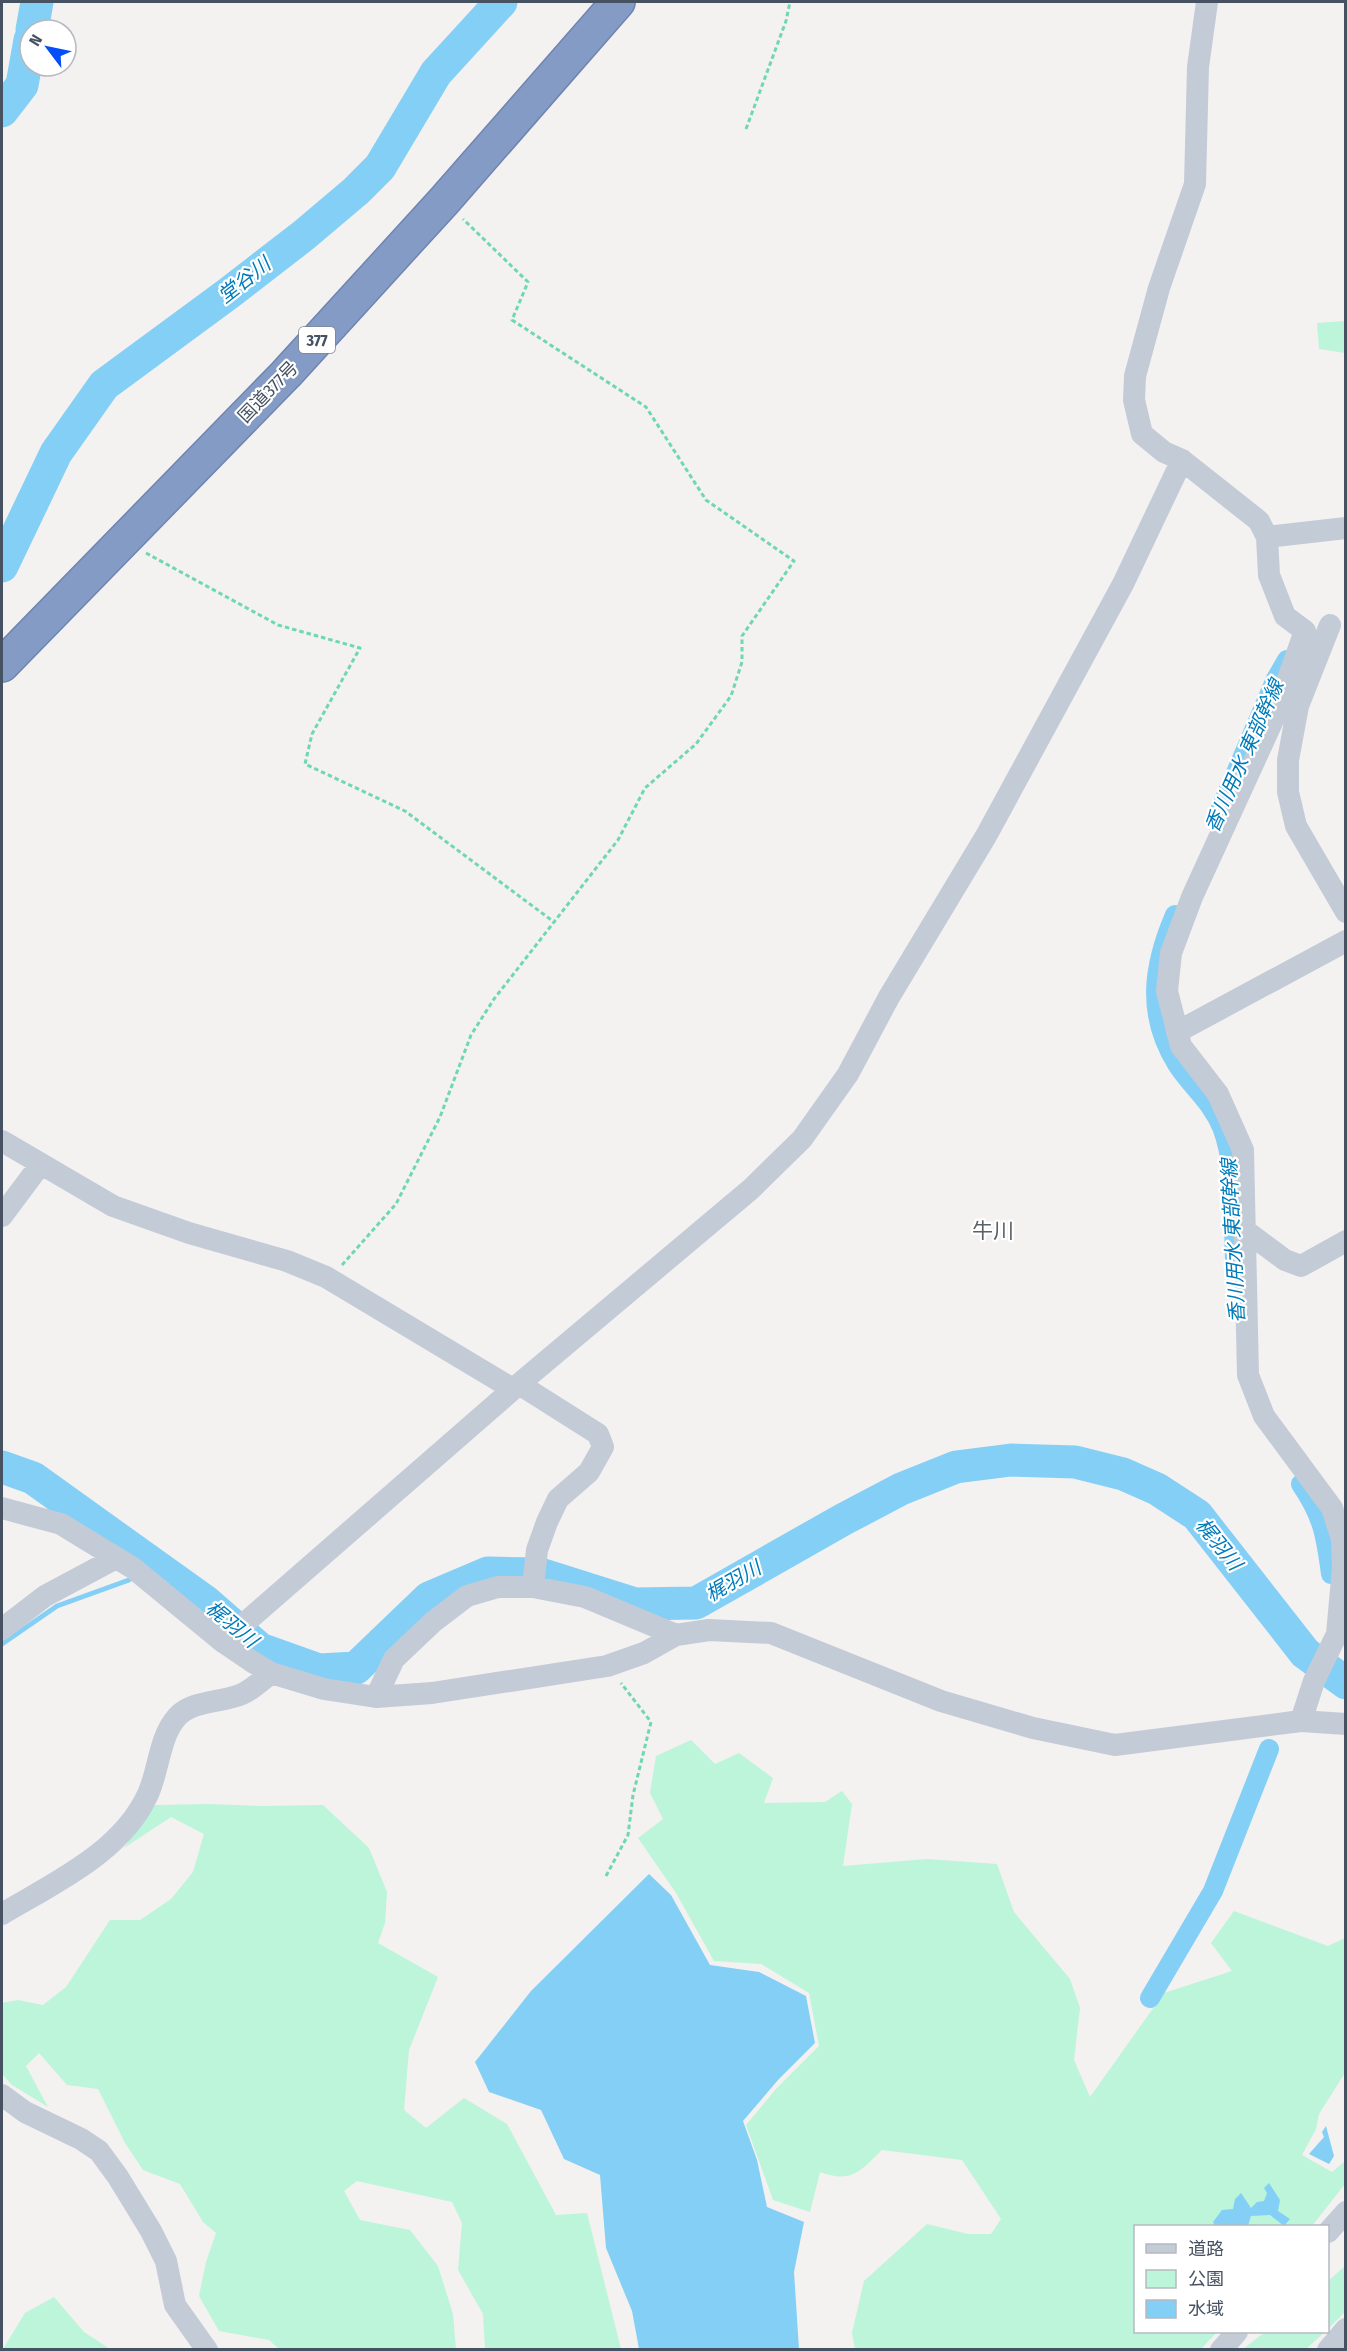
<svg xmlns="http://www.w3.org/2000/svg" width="1347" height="2351" font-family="'Fira Sans Condensed','Noto Sans JP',sans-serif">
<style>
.green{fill:#bcf5d9}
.water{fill:#84cff6}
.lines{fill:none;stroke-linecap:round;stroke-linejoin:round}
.stream{stroke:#84cff6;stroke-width:5}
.canal{stroke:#84cff6;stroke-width:20}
.river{stroke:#84cff6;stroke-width:33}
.highway-casing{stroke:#6f85b1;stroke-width:36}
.path{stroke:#6fd7b2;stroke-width:3;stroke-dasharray:4.5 3;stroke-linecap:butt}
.minor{stroke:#c3cbd7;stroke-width:22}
.highway{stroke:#849bc5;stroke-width:33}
.labels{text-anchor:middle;stroke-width:4.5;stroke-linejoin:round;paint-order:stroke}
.shield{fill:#fff;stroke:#7e8590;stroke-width:1.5}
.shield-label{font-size:16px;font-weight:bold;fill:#465161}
.street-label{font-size:18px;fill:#465161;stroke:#fff}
.water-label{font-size:20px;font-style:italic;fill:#007bba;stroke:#fff}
.quarter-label{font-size:21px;fill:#5d6067;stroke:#fff}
</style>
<rect width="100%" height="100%" fill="#f4f1f1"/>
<path class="green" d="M1345,321V353L1319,349L1317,323Z
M691,1740L715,1764L739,1753L773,1778L764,1803L825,1802L842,1791L852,1804L843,1866L927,1859L997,1864L1014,1912L1070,1979L1080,2008L1074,2060L1090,2097L1164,1993L1232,1971L1211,1943L1234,1911L1328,1946L1345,1938V2073L1319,2114L1316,2129L1302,2155L1332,2172L1345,2161V2184L1312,2226H1136V2332H1217L1201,2349H855L852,2333L864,2281L927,2224L968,2234H991L1001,2219L962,2160L882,2150C861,2170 852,2184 820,2172L810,2212L773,2200L746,2125L776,2089L819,2046L809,1993L761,1964L714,1961L676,1893L638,1838L663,1819L650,1793L656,1756Z
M208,1804L264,1806L323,1805L369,1848L387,1892L385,1923L378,1943L438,1977L409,2050L404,2110L426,2128L464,2098L507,2124L556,2215L587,2213L621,2349H485L483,2314L458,2270L462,2223L452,2202L357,2181L344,2191L360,2220L410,2230L438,2266L453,2314L456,2349H279L269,2340L219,2331L199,2296L206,2262L216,2233L203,2222L180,2184L143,2170L125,2143L98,2089L67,2085L39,2053L26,2066L48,2107L12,2085L2,2074V2003L18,2000L43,2005L66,1987L110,1920H140L171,1899L193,1872L204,1834L171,1817L124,1848L155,1805Z
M1345,2266V2312L1328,2329V2281Z
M54,2297L84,2332L110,2349H3L25,2313Z
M1265,2332H1325L1306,2349H1243Z"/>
<path class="water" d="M649,1874L671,1895L710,1965L759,1972L806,1996L815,2043L778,2080L743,2121L757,2160L767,2207L804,2222L794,2272L799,2349H639L632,2311L606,2248L600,2175L564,2159L541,2110L489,2092L475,2062L531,1991Z
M1326,2126L1334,2156L1329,2164L1309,2154L1324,2137L1322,2132Z
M1269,2183L1280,2200L1278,2211L1290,2219L1284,2226L1270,2215L1251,2216L1248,2226H1215L1213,2222L1222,2210L1233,2209L1235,2199L1241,2193L1251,2208L1257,2202L1264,2201L1267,2193L1264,2188Z"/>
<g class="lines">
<path class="stream" d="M2,1644L57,1606L129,1580"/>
<path class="canal" d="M1221,808L1276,679L1287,660
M1175,915C1153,966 1146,1014 1177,1064C1191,1086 1212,1102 1222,1127C1237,1165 1233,1217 1235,1258
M1301,1484C1323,1516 1326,1536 1331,1574
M1150,1998L1213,1891L1269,1749"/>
<path class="river" d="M32,30L37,2
M2,111L22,85L30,40
M2,566L56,453L104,385L229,293L304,235L356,191L380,167L436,73L501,2
M2,1467L33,1478L206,1602L260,1649L319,1670L356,1668L429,1598L488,1573L540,1574L635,1604L696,1603L844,1519L901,1489L956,1467L1011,1460L1075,1462L1123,1474L1157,1489L1197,1515L1305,1653L1346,1683"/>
<defs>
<path id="highway" d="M2,665L286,374L444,201L618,2"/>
</defs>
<use href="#highway" class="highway-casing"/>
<path class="path" d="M746,129L786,21L790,2
M146,553L278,625L360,648L312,734L305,764L405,811L554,922
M342,1265L396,1204L440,1117L471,1035L494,999L618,840L645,788L696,744L731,696L742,662V636L794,561L706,500L646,407L512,320L528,282L463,219
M606,1876L628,1835L633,1795L651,1722L621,1683"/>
<path class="minor" d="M1207,2L1198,67L1195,184L1159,288L1135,376L1134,400L1142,434L1164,452L1182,460L1259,521L1267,537L1269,575L1285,616L1305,631L1274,718L1192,897L1171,953L1167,991L1181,1046L1218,1094L1243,1150L1248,1375L1264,1416L1332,1508L1342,1539L1343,1568L1337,1634L1314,1681L1301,1721
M1267,537L1346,528
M1330,625L1298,706L1288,760V792L1296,826L1346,912
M1177,1032L1346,941
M2,1141L113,1206L189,1233L287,1261L326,1277L513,1389
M2,1216L40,1165
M1246,1231L1285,1260L1301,1266L1346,1241
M519,1384L598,1434L603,1447L589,1472L558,1499L547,1522L537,1550L533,1587
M2,1508L61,1524L133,1568L223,1642L251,1661L271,1673L324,1689L376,1697L432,1693L607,1666L644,1653L676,1635L709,1630L771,1633L941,1701L1033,1728L1115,1745L1301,1721L1346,1724
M2,1629L45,1596L116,1558
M223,1642L519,1384L751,1189L802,1139L848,1074L889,997L986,836L1123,584L1182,460
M376,1697L394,1659L433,1622L467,1596L498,1587H533L585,1597L676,1635
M2,1914C54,1883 122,1852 148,1794C159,1770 159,1737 177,1717C192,1700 222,1703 242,1694C252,1690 262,1680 271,1673
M2,2095L25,2112L81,2139L99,2151L118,2177L151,2231L166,2261L175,2305L207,2350
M1328,2232L1346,2212
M1221,2350L1237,2332
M1328,2350L1346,2329"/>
<use href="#highway" class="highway"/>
</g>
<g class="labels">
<rect class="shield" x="299" y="327" width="36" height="26" rx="4.5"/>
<g class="shield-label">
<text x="317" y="346">377</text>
</g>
<g class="street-label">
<text transform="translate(268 392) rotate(-46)" y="6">国道377号</text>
</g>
<g class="water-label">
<text transform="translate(244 280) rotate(-38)" y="7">堂谷川</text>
<text transform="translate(1244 756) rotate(-66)" y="7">香川用水 東部幹線</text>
<text transform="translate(1233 1241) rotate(-93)" y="7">香川用水 東部幹線</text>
<text transform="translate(1219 1544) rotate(51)" y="7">梶羽川</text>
<text transform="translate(733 1581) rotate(-30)" y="7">梶羽川</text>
<text transform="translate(232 1624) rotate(40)" y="7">梶羽川</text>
</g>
<g class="quarter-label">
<text x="993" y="1238">牛川</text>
</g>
</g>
<rect width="1347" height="2351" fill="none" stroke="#465161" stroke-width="6"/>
<rect x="1134" y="2225" width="195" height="108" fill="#ffffff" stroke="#b5b9c0" stroke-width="1.5"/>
<rect x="1146" y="2244" width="30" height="9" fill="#c3cbd7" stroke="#b5b9c0" stroke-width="1.5"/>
<text x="1188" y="2255" font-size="18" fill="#465161">道路</text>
<rect x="1146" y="2270" width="30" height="18" fill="#bcf5d9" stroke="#b5b9c0" stroke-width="1.5"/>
<text x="1188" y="2285" font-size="18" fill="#465161">公園</text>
<rect x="1146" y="2300" width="30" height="18" fill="#84cff6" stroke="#b5b9c0" stroke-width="1.5"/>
<text x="1188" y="2315" font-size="18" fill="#465161">水域</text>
<g transform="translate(48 48) rotate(302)"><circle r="28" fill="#ffffff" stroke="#b5b9c0" stroke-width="1.5"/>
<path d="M0-4.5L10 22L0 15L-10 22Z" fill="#044ffa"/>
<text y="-9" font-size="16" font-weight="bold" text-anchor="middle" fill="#465161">N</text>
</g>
</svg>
